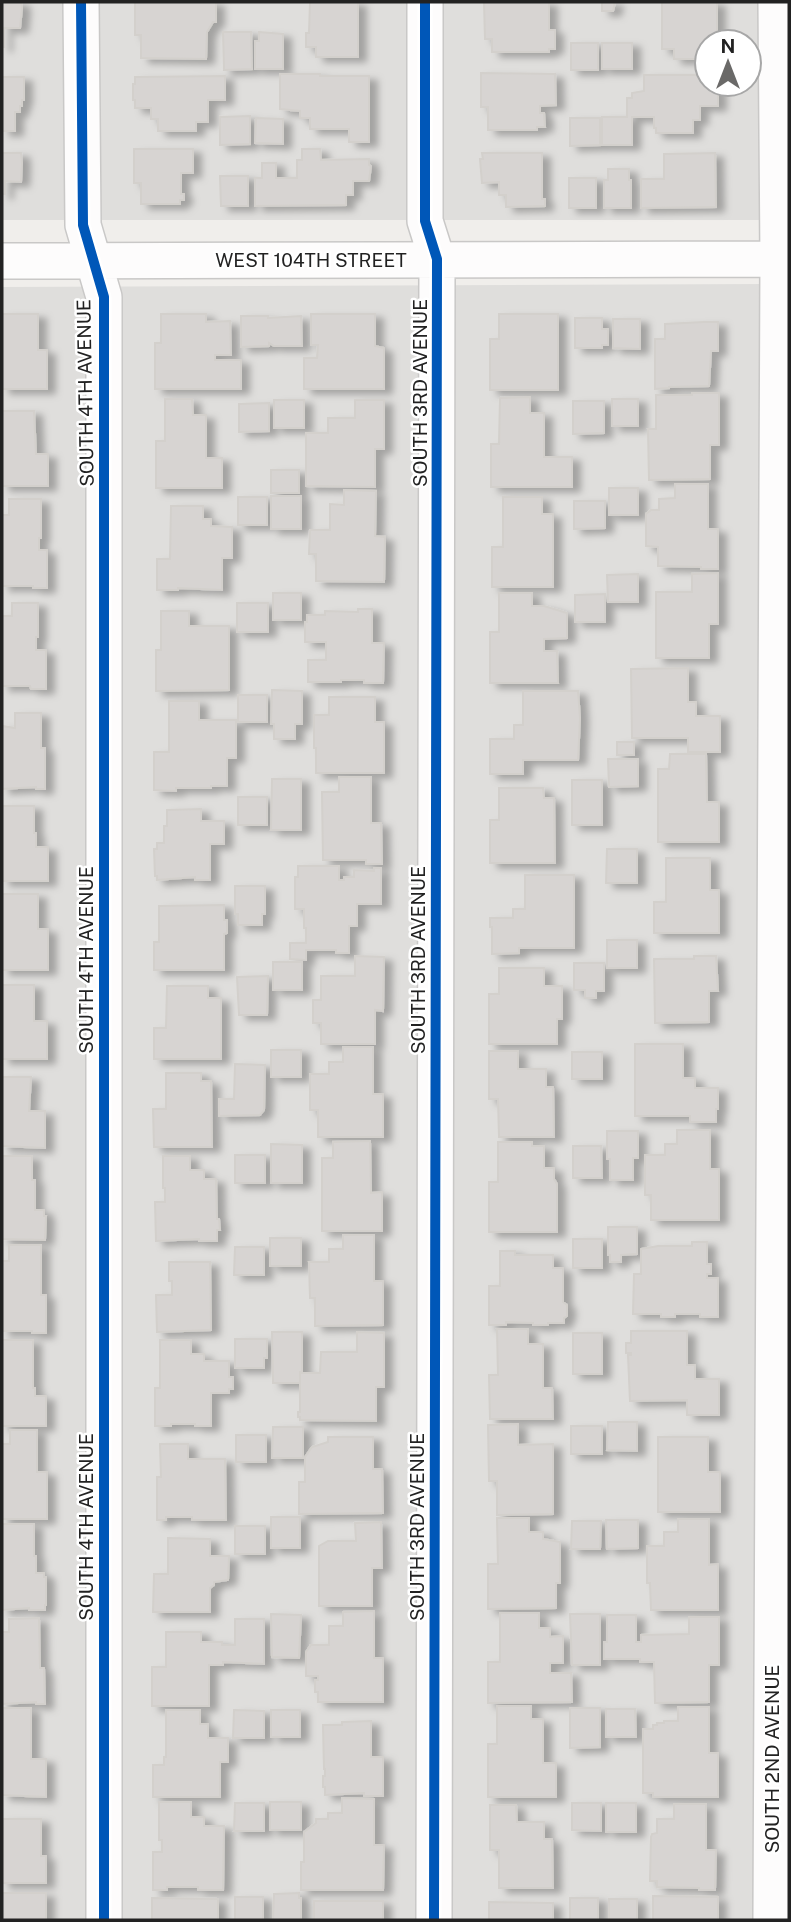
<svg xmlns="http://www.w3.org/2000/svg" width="791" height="1922" font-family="'Public Sans',sans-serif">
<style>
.residential{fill:#dfdedc;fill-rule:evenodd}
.building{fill:#d7d4d2;stroke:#d3d0cc;stroke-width:2;filter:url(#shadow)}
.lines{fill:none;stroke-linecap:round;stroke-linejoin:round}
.minor-casing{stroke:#c9c8c7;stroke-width:38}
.minor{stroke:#fdfcfc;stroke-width:35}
.cycleway-casing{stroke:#fff;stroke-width:15}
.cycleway{stroke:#0057b8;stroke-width:10}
.labels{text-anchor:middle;stroke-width:5;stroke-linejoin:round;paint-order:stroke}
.street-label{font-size:19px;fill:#222;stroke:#fff}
</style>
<defs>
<filter id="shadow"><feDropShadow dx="8" dy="4.5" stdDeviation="3.5" flood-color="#0004"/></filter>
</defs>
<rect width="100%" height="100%" fill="#f0eeeb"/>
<path class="residential" d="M2,2H789V220H2ZM707,42H749V84H707Z
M789,284V1920H2V287Z"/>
<path class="building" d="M2,2H21L22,8L20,28H4V47H2Z
M135,2H216V22H213L207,32L206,59L141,58V35H135Z
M310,2H358V57H316V47H306V33H309Z
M484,2H549V30H555V49H549V52H492V39H485Z
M602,2H615L613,11H602Z
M662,2H717V42H707V59H674V49H662Z
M223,32H251L252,69L224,70Z
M259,32L283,34V69H255V41H259Z
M571,43H598V70H571Z
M602,43H632V69H602Z
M481,73L555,74L556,105L540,106V113H544L545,127H537V130H488V107H481Z
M280,74H320V76H369V142H349V129H310V118H300V111L280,109Z
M644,75H707V84H718V106H700V120H693V133H656V128H654V117H632V145H602V117H627V98H632V93L644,91Z
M225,76V100H208V122H196V131H158V119H151V108H135V100H133V84H135V77Z
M2,77H24V100H22V106H20V112H15V131H2Z
M250,116V144L220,145V117Z
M256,118L283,119V144L255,143Z
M570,118H600V145L570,146Z
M134,149H193V173H181V194H184V200H180V204H141V183H134Z
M302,149H320L321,160L369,159V165L371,166L369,181H353V195H346V205L255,206V178H262V163H276V178H297V160H302Z
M2,153H21L22,163L21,182L5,181V194H2Z
M482,153H542V199H545V206L506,207V195H499V182L482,183L480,159H483Z
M715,153L716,207L641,208V179H664V154Z
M608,169H629V180H631V208H604V180H608Z
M220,176H248V206H221Z
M569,178H596V208H569Z
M2,314H38V350H47V389H2Z
M161,314H206V322L230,321L231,355H215V360H241V389H155V343H161Z
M311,314H375V346L384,348V389H304V358H317L318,345H311Z
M499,314H558V390H490V339H499Z
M241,316H268V318L301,316L302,346H274L269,343V346L241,347Z
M575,318H602V329H608V345H602V348H575Z
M613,319H640V349L613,348Z
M704,322H718V351H711L709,386L669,387V388L655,389V339H665V324Z
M692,393H719V445H710V479L649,480L648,429H656V395H692Z
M530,397V413H544V457H572V487H491V444H499L500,398Z
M165,399H192L193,415H206V458H222V488H156V441H165Z
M612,399H638V426H612Z
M274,400H304V428H274Z
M355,400H384V449H375V487L306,486V433H328V418H355Z
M573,401H604V433L573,434Z
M269,403V431L239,432V404Z
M2,411H34L36,454H48V486H2Z
M271,470H299V493H271Z
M675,484H708V529H718V569H701V567L658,566V547L646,546V514L651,510H659V499L675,498Z
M609,488H638V515H609Z
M344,490L376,491L375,536L385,537L384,582L316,581V554H309L310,530H330V504L344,505Z
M271,496H301V529H271Z
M238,497H267V525H238Z
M503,497H542V514H553V587H492V547H503Z
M9,499H41V538H39V550H47V588H33V586H2V588V515H9Z
M574,501H605V528L574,529Z
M171,506H203V519H211V526L232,527V558H222V590L178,588V590H157V559H170Z
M718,573V624H709V658H656V592H692V574Z
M638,574V602H608L607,575Z
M273,593H301V620H273Z
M499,593H532V606H544L567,613V638L544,639V651H557L558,683H490V632H499Z
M605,594V622H575V595Z
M12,603H38V637H36V650H46V689H31L30,686H2V688V616H12Z
M237,603H268V632H237Z
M358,609H372V643H384L383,683H364V680H341V682H308V660H326V642H305V622H307V615H325V611L358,612Z
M161,611H189V626H229V690L156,691V650H161Z
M688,668V702H696V716H720V752H688V738H632L631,669Z
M272,690L302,691V724H295V739H274V724H271Z
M523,691H578L580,718L578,760H523V774H490V739H514V725H523Z
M238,695H267V722H238Z
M329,697H375V722H384V773H316V748H314V715H329Z
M169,701H199V720H236V758H227V786H211V788H176V791L154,790V752H169Z
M15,713H41V748H45V789H36V787L2,789V726L15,728Z
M617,742H634V755H617Z
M670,754H706L707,802H719V842H658V769H669Z
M608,759H638V786L609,787Z
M339,777H371V823H381L382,864H366V860H323L322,792H339Z
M272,779H301V830H271Z
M572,780H602V825H572Z
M499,788H543L544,798H554L555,863H490V820H499Z
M238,797H267V825H238Z
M2,806H34V833H36V847H48V881H2Z
M201,809V821H224V844H210V880H195V877L157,880V876H155L154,849H157V843H164V826H167V810Z
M607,849H637V883H606Z
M666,858H710V890H719V933H654V902H666Z
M298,866H339V880H344V877H354V870L374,871V868H381V904H357V926H349V953H336V950H306V960L290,959V943H306V928H304V909H295V877H298Z
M525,875H574V948H519V953L492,954V927H490V918H513V909H525Z
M235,886H265V914H262V925H238V914H235Z
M2,894H38V929H48V970H2Z
M224,905V920H227V933L224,934V970H154V942H159V906Z
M607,940H637V968H607Z
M355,956L384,957L383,1011L375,1010V1044H321V1023H313V1000H321V976H355Z
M694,956H716L718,991H709V1022L655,1023L654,959H694Z
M273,962H302V990H273Z
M574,963H604V991H596V998H585V990H574Z
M499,968H544V986H562V1019H557V1044H489V994H499Z
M268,976L267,1015H239L237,977Z
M2,985H34V1021H47V1059H2Z
M167,986H208V998H221V1059H154V1028H166Z
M635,1044H683V1078H695V1088H718V1109H716V1122H690V1116H635Z
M343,1047H373V1094H383V1137H318V1110H310V1074H329V1062H343Z
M271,1050H301V1077H271Z
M489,1051H518V1069H546V1087H553L554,1137H499L498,1099H489Z
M572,1052H602V1079H572Z
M235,1064L265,1065L264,1110L260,1115L219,1116V1099H234Z
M166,1073H201V1081H211L212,1147H154L153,1109H166Z
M2,1077H31L29,1111H45V1148L2,1146Z
M677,1130H710V1169H719V1220H651V1195H645V1155H665V1144H677Z
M607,1131H638V1158H633V1180H610V1159H607Z
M370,1141L371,1193L382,1192V1231H322V1158H333V1142Z
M498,1142H532V1146H544V1168H554V1179L557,1184V1232H489V1182H498Z
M271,1144L302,1145V1183H271Z
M573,1146H601L602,1178H573Z
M235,1155H265V1183H235Z
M2,1156H32V1180H35V1210H44V1216H46L45,1240L2,1239Z
M163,1156H190V1170H204V1179H216L217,1219H219L220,1230H217V1241H199V1239L156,1241L155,1202H165V1188H163Z
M608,1227H637V1254L621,1255V1262H610V1255H608Z
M343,1235H374V1281H383V1325L315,1326V1298H310L309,1262H329V1249H343Z
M270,1238H301V1266H270Z
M573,1239H602V1268H573Z
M692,1242H707V1264H711V1274H707V1278H718V1317H700V1314H675V1317H661V1314H633L634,1274H641V1249L658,1246H692Z
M9,1245H41V1295H46V1333H32V1331H2V1333V1261H9Z
M235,1247H264V1275H234Z
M500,1251H515V1255H553V1268H563V1302L567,1305V1316L564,1318V1323H548V1325H533V1323L506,1322V1325H489V1286H500Z
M169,1262H210L211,1330L157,1332L156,1295H172V1281H169Z
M497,1329H528V1344H543V1388H552L553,1419H490L489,1375H498Z
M631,1331H687V1365H695V1379H719V1415H687V1400L630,1401L628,1355H631V1353H626V1343H631Z
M272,1332H302V1372H300V1383H273Z
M357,1332L384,1333V1387H376V1421L300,1420V1417H298V1412H300V1373H320L321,1352H357Z
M573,1333H602V1374H573Z
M235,1339H267V1358H264V1368H235Z
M2,1340H33V1388H35V1396H46V1426H2Z
M160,1340H191V1354H204V1361H229V1377H233V1389H229V1393H211V1426H195V1424H171V1426H155V1388H160Z
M608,1422H637V1451L607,1450Z
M518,1424V1445L553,1444V1514L497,1515V1481H489L488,1425Z
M571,1426H602V1454H571Z
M273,1427H303V1458H272Z
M10,1430H37V1472H47V1519H2V1444H10Z
M236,1435H266V1462H236Z
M328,1437H373V1469H382L383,1513L299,1514V1482H305V1457L312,1447L328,1442Z
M658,1437H708V1472H720V1512H658Z
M160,1444H188V1459H225L226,1520H192V1517H166V1520H157V1477H161Z
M271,1517H300V1548H271Z
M497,1518H529V1532H543V1539L560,1542V1583H556V1608L488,1609V1564H498Z
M678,1519H709V1565L718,1564V1610H651L650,1583H647V1546H664V1532H678Z
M606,1520H638V1548L607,1549Z
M572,1521H601L600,1549H571Z
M381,1522L382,1568H372V1606H319V1546L328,1541H356L355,1523Z
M2,1524H34V1556H36V1573H44V1577H46V1605H45V1610H29V1608L2,1610Z
M235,1526H265V1554H235Z
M168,1538L210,1539V1556H229L228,1580L214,1582V1585L210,1588V1612H153L154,1574H168Z
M374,1611V1658H383V1702H318V1692H315V1680H318V1676H306V1652L311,1645H329V1626H343V1612Z
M500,1613H539V1628H550V1637L563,1636V1663H550V1673H571L572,1702L488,1703V1662H500Z
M271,1614L301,1615L299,1658L272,1657Z
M570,1614H600V1665H572Z
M607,1615H636V1642H641V1635L689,1634V1617H719V1665H709V1702L655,1703L654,1662H640V1659H604V1642H607Z
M39,1618L40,1668H44L45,1704H36V1702L2,1704V1632H9V1619Z
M235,1619H264V1664L223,1662V1665H209V1706H152V1667H166V1632H201V1642H222V1645H235Z
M497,1706H531V1719H543V1763H556V1797H488V1744H497Z
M678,1707H709V1753H718V1797H653V1793H643V1729H653V1725H657V1723H664V1721H678Z
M3,1708H31V1759H46V1797L2,1795Z
M570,1708H600V1747L570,1748Z
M606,1709H635L636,1737H606Z
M166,1710H200V1724H208V1738H228V1762H220V1797H153V1765H164V1757H166Z
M234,1710L264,1711V1738H233Z
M271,1710H300V1737H271Z
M371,1721V1757H383V1796H364V1793L325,1795V1787H323V1776H325V1769H324L323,1725H342V1722Z
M342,1798L374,1799V1845H384L383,1890H301V1862H304V1832L316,1823V1819H328V1813H342Z
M159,1802H191V1817H204V1826H224L223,1890H198V1887H167V1890H153V1852H162V1840H159Z
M270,1802H301V1830H270Z
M235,1803H264V1831H234Z
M572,1803H601V1831L572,1830Z
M606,1803H636V1832H606Z
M674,1804H706V1850H716L715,1890H699V1888L657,1887V1881H650L651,1837L652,1834L657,1833V1819H674Z
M490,1805H516L517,1822H544V1839H552L553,1888H499V1850H490Z
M3,1819H41V1856H46V1883H2Z
M2,1893H46V1920H2Z
M299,1893V1898H301V1920H273L274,1894Z
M653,1896L718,1897V1920H653Z
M235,1897H263V1920H235Z
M152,1898L218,1899V1920H152Z
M570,1898H598V1920H570Z
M609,1899H637V1920H609Z
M314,1901H383V1920H314Z
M489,1902L553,1903V1920H489Z"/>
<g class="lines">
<defs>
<path id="minor" d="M81,2L83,225L104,297V1920
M425,2V221L437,259L434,1920
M2,261L789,259
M771,1920L778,259L776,2"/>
</defs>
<use href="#minor" class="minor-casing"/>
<use href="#minor" class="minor"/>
<defs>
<path id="cycleway" d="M81,2L83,225L104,297V1920
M425,2V221L437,259L434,1920"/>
</defs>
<use href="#cycleway" class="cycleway-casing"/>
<use href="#cycleway" class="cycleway"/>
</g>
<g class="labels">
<g class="street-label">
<text x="311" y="267">WEST 104TH STREET</text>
<text transform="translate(85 393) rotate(-91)" y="7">SOUTH 4TH AVENUE</text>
<text transform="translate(420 393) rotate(-90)" y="7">SOUTH 3RD AVENUE</text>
<text transform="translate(86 960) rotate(-90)" y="7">SOUTH 4TH AVENUE</text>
<text transform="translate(418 960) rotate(-90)" y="7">SOUTH 3RD AVENUE</text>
<text transform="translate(86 1527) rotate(-90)" y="7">SOUTH 4TH AVENUE</text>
<text transform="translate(417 1527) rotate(-90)" y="7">SOUTH 3RD AVENUE</text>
<text transform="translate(772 1759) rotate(-90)" y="7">SOUTH 2ND AVENUE</text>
</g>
</g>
<rect width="791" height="1922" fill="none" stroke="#222222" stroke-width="7"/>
<g transform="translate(728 63)"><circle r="33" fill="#ffffff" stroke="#a7a7a7" stroke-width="2"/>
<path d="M0-5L12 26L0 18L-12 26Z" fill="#6a6968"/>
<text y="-10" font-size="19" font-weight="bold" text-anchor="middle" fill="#222222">N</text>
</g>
</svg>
